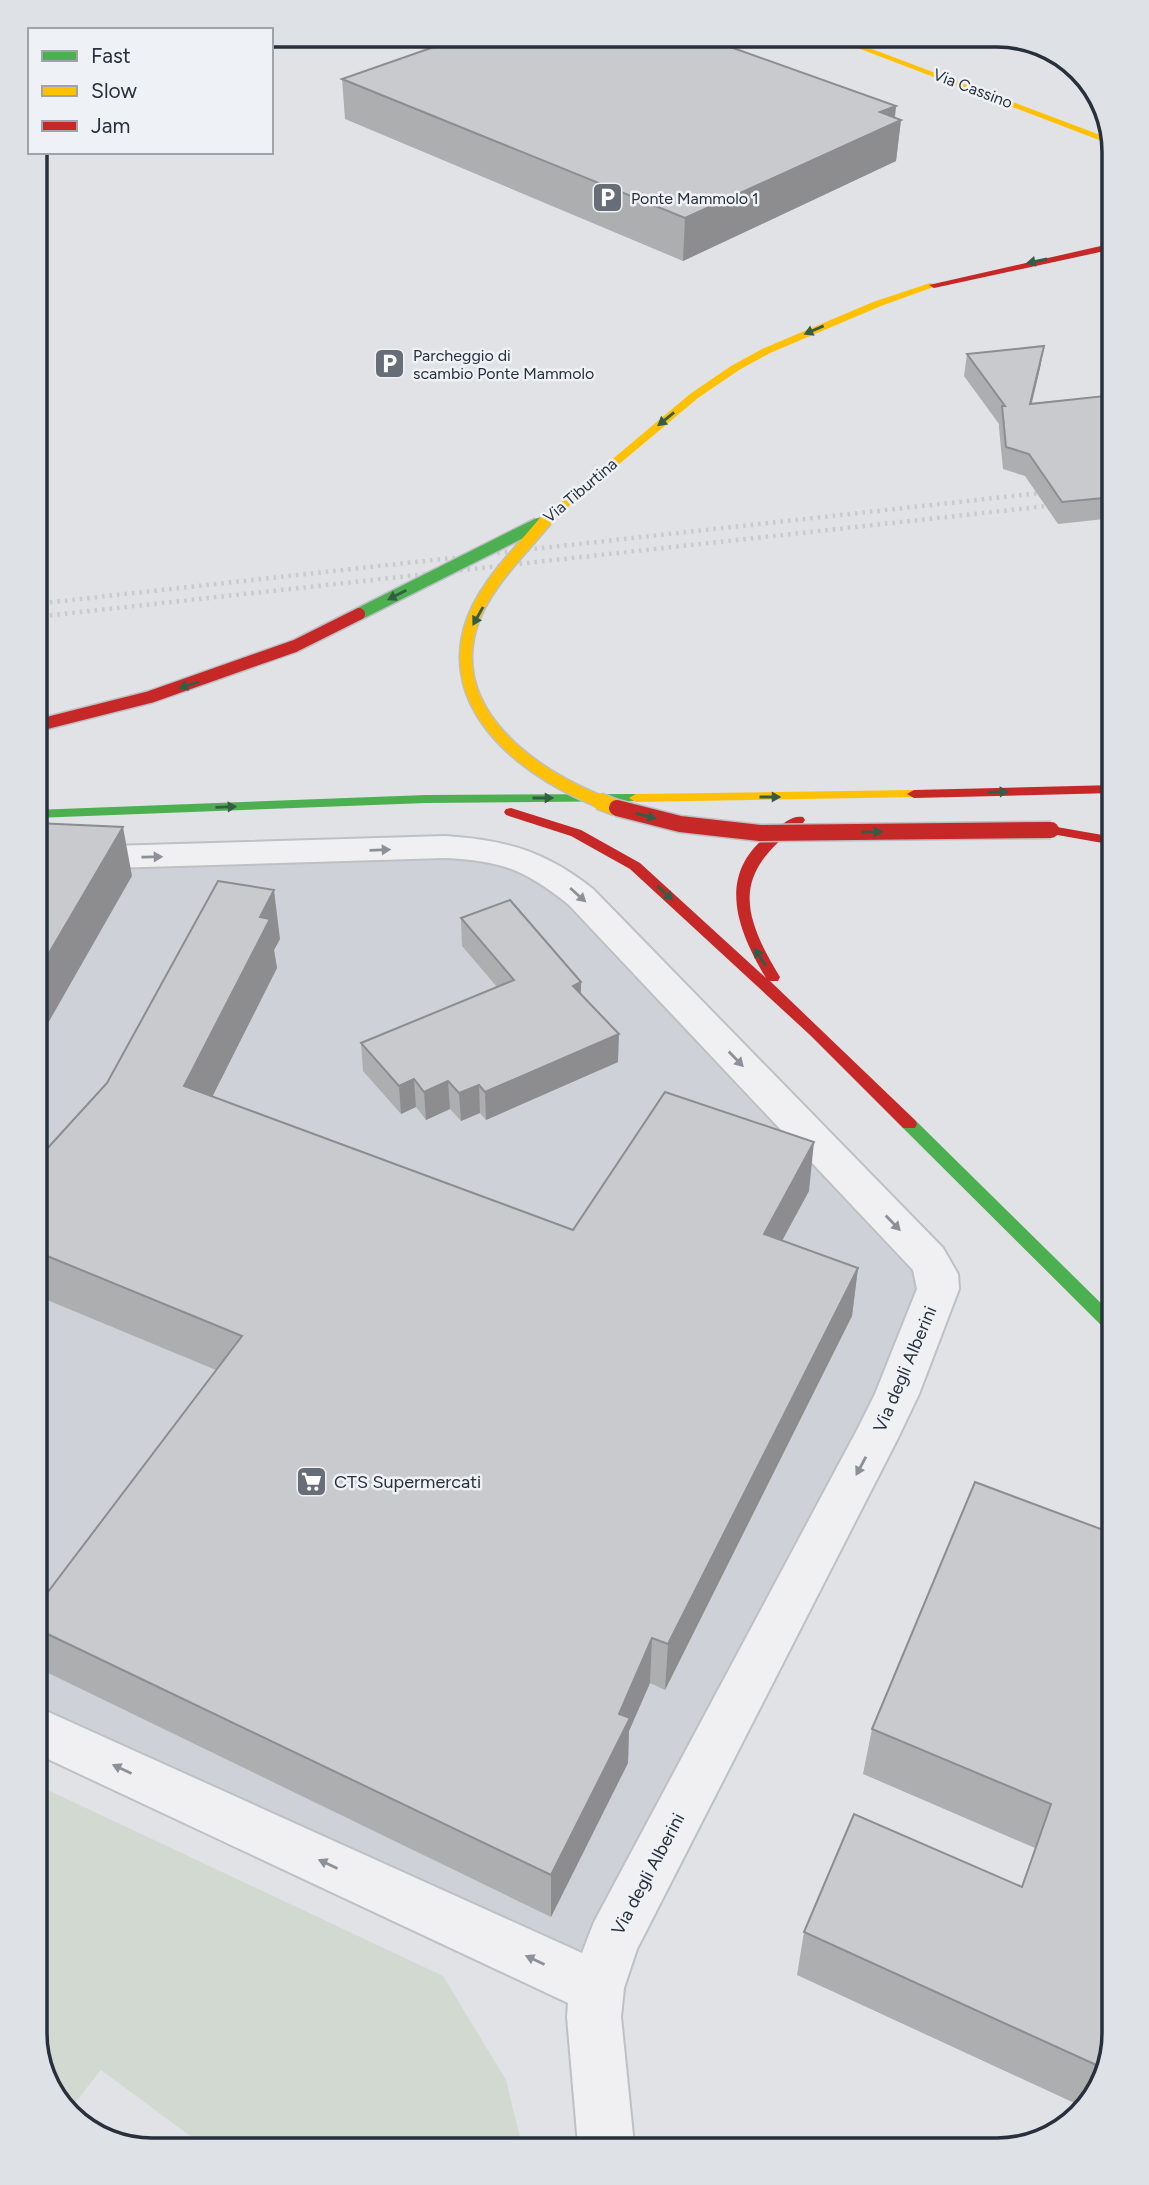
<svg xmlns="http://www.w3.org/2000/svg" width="1149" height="2185" font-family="Figtree,sans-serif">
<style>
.built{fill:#ced2d8}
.green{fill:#d1d9d1}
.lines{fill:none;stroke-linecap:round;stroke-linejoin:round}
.street-casing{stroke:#bec0c3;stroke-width:4}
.street{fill:#f0f0f2;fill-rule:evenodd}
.fast{fill:#4caf50;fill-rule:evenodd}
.slow{fill:#ffc107;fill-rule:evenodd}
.jam{fill:#c62828;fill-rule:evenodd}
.rail{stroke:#c9cacd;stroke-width:4.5;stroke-dasharray:2.5 5;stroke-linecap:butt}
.fast-bridge-casing{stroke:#bcbfc3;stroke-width:15;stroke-linecap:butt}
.slow-bridge-far1-casing{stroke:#bcbfc3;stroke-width:15;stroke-linecap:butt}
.slow-bridge-casing{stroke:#bcbfc3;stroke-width:19;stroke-linecap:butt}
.jam-bridge-far1-casing{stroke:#bcbfc3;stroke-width:15;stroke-linecap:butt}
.jam-bridge-casing{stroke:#bcbfc3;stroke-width:19;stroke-linecap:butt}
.fast-bridge{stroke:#4caf50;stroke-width:12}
.slow-bridge-far1{stroke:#ffc107;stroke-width:12}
.slow-bridge{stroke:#ffc107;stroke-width:16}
.jam-bridge-far1{stroke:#c62828;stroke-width:12}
.jam-bridge{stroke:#c62828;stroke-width:16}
.wall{fill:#adaeb0}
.shaded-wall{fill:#8d8d90}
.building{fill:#c9cacd;stroke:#8d8d90;stroke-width:2}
.oneway{fill:#355c44}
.oneway2{fill:#8c9098}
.labels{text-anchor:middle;stroke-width:5;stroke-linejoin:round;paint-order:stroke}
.far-street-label{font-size:16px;fill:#28303d;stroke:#eef1f5}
.far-poi-label{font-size:16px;fill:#28303d;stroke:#eef1f5;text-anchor:start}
.street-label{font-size:18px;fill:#28303d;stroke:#eef1f5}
.poi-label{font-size:18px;fill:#28303d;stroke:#eef1f5;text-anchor:start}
.rim{fill:none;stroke:#28303d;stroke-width:3.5}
</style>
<rect width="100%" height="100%" fill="#e0e2e5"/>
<path class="built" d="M445,847L537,864L937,1274L604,1963L35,1729V859Z"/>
<path class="green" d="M35,1784L443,1976L506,2080L522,2146L208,2149L101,2070L70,2109L44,2078L35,2032Z"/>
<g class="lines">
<defs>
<path id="street" d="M445,836C506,840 545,851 593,889L943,1248L958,1274L959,1289L919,1394L898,1438L637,1949L624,1988L621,2017L634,2145H578L567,2017L568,2003L35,1753V1706L582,1953L594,1922L857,1430L875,1394L917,1289L913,1270L569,905C524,869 502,861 445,858L76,869L64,866L59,858L64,850L76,847Z"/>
</defs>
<use href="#street" class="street-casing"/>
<use href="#street" class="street"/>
<path class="fast" d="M636,794L643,798L641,801L426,803L35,818V810L426,795Z
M909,1118L915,1120L1114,1316V1334L1108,1332L903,1128L901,1124Z"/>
<path class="slow" d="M829,37H840L1111,139L1112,145Z
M930,283L939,285L881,306L770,353L739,370L698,398L550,522L546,523L540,520L690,394L731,366L762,349L873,302Z
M914,790L921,794L919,797L636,802L629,798L636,794Z"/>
<path class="jam" d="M1114,243V249L934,288L929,285Z
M1114,785V793L914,798L907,794L914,790Z
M511,808L581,830L640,863L766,978C735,927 715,870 775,830C783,824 792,815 803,817L805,820L803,823C733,871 739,910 780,977L778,981H770L915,1120L917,1124L915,1128H903L810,1035L630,869L571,836L506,815L504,812L506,809Z
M1051,826L1114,837V845L1046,833L1044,830L1046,827Z"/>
<path class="rail" d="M35,604L1058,491
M35,617L1065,504"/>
<defs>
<path id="fast-bridge" d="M359,614L538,524"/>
<path id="slow-bridge-far1" d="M546,520C520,552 481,588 470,629C446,715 535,777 604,803"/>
<path id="slow-bridge" d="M599,801L617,808"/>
<path id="jam-bridge-far1" d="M35,726L150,697L295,646L359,614"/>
<path id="jam-bridge" d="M617,808L680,824L760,833L1051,830"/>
</defs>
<use href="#fast-bridge" class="fast-bridge-casing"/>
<use href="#slow-bridge-far1" class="slow-bridge-far1-casing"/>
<use href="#slow-bridge" class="slow-bridge-casing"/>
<use href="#jam-bridge-far1" class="jam-bridge-far1-casing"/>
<use href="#jam-bridge" class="jam-bridge-casing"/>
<use href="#fast-bridge" class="fast-bridge"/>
<use href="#slow-bridge-far1" class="slow-bridge-far1"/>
<use href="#slow-bridge" class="slow-bridge"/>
<use href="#jam-bridge-far1" class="jam-bridge-far1"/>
<use href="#jam-bridge" class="jam-bridge"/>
</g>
<path class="wall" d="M342,79L896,106L895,118L901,120L896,161L683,261L345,119Z
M1044,346L1040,368L1032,403L1114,395V518L1058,524L1025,476L1003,469L999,428V424L964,376L967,354Z
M461,918L581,982V995L618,1062L486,1120L480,1113L461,1121L450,1109L426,1120L416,1107L401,1114L363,1071L361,1043L497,987L462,946Z
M280,939L274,950L277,968L212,1097L573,1230L809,1191L782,1241L858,1268L852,1316L665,1690L650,1683L629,1731L628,1763L551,1917L40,1669L35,1654V1609L216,1370L35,1295V1162Z
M975,1482L1114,2033L1094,2098L1083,2107L797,1975L804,1932L1022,1887L1035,1848L863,1774L872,1729Z"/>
<path class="shaded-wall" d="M896,106L894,123L901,120L896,161L683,261L685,218L880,112Z
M1044,346L1040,368L1026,425L1030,404Z
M123,827L132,876L35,1046V977Z
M274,890L280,939L274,950L277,968L193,1135L184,1086L260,917Z
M581,982V1010L573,986Z
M619,1034L618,1062L486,1120L485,1092Z
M414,1079L416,1107L401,1114L399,1086Z
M448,1081L450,1109L426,1120L424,1092Z
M479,1085L480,1113L461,1121L459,1093Z
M814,1142L809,1191L759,1283L764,1234Z
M858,1268L852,1316L665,1690L668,1644Z
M652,1638L650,1683L629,1731L628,1763L551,1917V1875Z"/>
<path class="building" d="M705,38L896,106L880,112L901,120L685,218L342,79L451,41Z
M1044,346L1030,404L1114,395V497L1062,502L1029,454L1006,447L1002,406H1005L967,354Z
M35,823L123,827L35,977Z
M218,881L274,890L260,917L270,919L184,1086L573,1230L665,1092L814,1142L764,1234L858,1268L668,1644L652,1638L619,1714L630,1718L551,1875L35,1628V1609L242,1336L35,1251V1162L107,1083Z
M510,900L581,982L573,986L619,1034L485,1092L479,1085L459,1093L448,1081L424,1092L414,1079L399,1086L361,1043L514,980L461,918Z
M975,1482L1114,1534V2033L1103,2068L804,1932L854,1814L1022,1887L1051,1804L872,1729Z"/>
<defs><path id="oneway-solid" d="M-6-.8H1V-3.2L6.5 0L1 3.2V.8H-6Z" transform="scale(1.75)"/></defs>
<g class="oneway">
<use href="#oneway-solid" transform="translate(1037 261) rotate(168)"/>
<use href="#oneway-solid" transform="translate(814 330) rotate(157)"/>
<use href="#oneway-solid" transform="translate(666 419) rotate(141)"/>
<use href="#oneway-solid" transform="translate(397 595) rotate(153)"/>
<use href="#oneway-solid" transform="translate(478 616) rotate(119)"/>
<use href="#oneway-solid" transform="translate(189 685) rotate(162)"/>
<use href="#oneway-solid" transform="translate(998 792) rotate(-2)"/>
<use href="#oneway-solid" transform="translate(770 797)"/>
<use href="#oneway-solid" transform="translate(543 798)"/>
<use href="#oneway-solid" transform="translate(226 807) rotate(-2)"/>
<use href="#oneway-solid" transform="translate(646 816) rotate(14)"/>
<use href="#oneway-solid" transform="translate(872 832) rotate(-1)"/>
<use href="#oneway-solid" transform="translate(665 893) rotate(43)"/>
<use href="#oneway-solid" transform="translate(760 957) rotate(-123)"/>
</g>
<g class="oneway2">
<use href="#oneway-solid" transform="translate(380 850) rotate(-2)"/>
<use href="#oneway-solid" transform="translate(152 857) rotate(-1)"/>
<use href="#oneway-solid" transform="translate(578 895) rotate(42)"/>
<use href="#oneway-solid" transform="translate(736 1059) rotate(46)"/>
<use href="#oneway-solid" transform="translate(893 1223) rotate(46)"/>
<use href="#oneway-solid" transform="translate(861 1466) rotate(118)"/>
<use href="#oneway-solid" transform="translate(122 1769) rotate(-155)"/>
<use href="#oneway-solid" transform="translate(328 1864) rotate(-155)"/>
<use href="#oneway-solid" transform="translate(535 1960) rotate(-155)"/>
</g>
<defs>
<symbol id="parking-square" viewBox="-11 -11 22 22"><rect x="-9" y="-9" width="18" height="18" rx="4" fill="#686e78" stroke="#eef1f5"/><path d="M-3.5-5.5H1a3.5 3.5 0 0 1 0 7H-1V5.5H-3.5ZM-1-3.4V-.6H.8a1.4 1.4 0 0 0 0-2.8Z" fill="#fff"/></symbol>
<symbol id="supermarket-square" viewBox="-11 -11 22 22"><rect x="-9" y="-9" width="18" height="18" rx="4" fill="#686e78" stroke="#eef1f5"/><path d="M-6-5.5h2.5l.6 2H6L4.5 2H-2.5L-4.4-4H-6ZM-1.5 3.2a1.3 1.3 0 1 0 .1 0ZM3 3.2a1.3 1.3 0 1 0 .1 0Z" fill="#fff"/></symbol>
</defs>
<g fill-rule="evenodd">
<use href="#parking-square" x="590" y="180" width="35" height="35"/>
<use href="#parking-square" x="372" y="346" width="35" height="35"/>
<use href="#supermarket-square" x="294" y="1464" width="35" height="35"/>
</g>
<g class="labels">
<g class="far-street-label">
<text transform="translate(973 88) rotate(21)" y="6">Via Cassino</text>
<text transform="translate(580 490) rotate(-40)" y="6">Via Tiburtina</text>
</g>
<g class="far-poi-label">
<text x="631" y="204">Ponte Mammolo 1</text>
<text x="413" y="361">Parcheggio di<tspan x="413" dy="18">scambio Ponte Mammolo</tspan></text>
</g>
<g class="street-label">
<text transform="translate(905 1369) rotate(-67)" y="6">Via degli Alberini</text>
<text transform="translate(648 1874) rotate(-62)" y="6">Via degli Alberini</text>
</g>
<g class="poi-label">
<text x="334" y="1488">CTS Supermercati</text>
</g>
</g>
<path d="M0 0H1149V2185H0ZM152 47H997A105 105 0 0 1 1102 152V2033A105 105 0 0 1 997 2138H152A105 105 0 0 1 47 2033V152A105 105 0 0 1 152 47Z" fill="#dee2e6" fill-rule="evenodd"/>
<path class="rim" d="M152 47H997A105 105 0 0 1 1102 152V2033A105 105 0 0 1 997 2138H152A105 105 0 0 1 47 2033V152A105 105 0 0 1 152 47Z"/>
<rect x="28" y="28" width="245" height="126" fill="#eef1f5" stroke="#9fa4ab" stroke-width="2"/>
<rect x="42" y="51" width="35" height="10" fill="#4caf50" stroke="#9fa4ab" stroke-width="2"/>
<text x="91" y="63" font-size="21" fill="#28303d">Fast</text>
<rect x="42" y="86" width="35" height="10" fill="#ffc107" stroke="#9fa4ab" stroke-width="2"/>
<text x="91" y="98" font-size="21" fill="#28303d">Slow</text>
<rect x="42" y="121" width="35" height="10" fill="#c62828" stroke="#9fa4ab" stroke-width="2"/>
<text x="91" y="133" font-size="21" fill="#28303d">Jam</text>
</svg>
